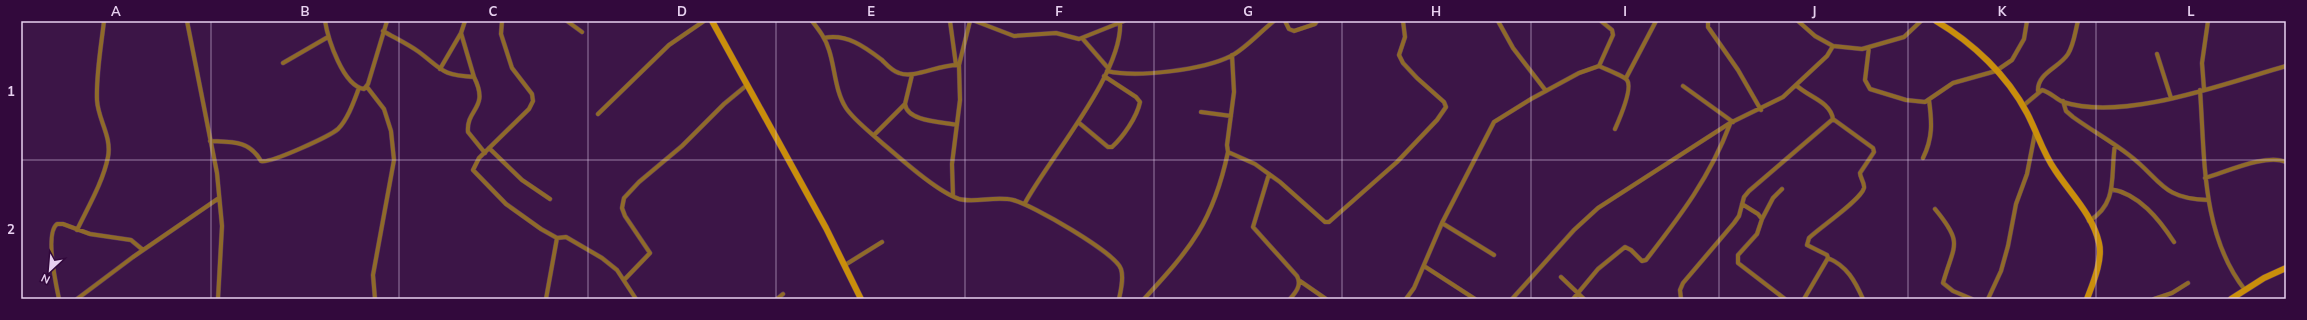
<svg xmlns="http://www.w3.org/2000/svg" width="2307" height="320" font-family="Mulish,sans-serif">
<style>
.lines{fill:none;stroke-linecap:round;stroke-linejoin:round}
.street-casing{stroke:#583362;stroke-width:5}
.secondary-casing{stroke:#583362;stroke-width:7}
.street{stroke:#8f6a2a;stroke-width:4}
.secondary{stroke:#c98e0b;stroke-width:6}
.grid{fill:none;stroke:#e8d1f0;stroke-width:1;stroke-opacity:0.55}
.neatline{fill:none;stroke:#e8d1f0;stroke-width:1.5}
.grid-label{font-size:13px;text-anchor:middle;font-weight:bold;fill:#e8d1f0}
</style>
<rect width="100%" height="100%" fill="#3c1547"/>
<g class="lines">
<defs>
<path id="street" d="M187,21L217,173L222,226L218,299
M325,21C328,39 343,86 364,89L368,84L387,21
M502,21L501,34L512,68L532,94L533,101L529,109L479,158L473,170L506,204L541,229L557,238L566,237L602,258L617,270L636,299
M567,21L582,32
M812,21C819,30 826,39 829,50C835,68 835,91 846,108C854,120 870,132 881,142C900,158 936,191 959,199C974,203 996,196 1013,200C1031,204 1116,253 1121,269C1124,278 1121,290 1119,299
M950,21L956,65
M975,21L1014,36L1056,33L1079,39L1124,21
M1285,21L1289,29L1294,31L1315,24L1317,21
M1498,21L1513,48L1546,91
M1708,21V27L1738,70L1761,110
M1798,21L1815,36L1833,46L1862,49L1904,37L1921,21
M383,31C395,38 408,44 419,52C443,70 441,75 474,77C490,109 466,108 468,132L485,153
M461,33L474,77
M824,38C846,33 865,47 882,60C887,65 892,71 899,73C915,79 939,64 959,65
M1082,38L1108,68
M1869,47L1865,80L1870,89L1906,100L1925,102L1953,83L1996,71L2012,60L2024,39L2027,21
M2157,54L2171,98
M1232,55L1234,92L1227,145L1228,152L1255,164L1280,182L1325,222H1329L1397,162L1437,120L1446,107L1444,102L1417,78L1403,63L1399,55L1405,37L1403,21
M283,63L328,37
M1599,66L1613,35L1612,30L1601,21
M440,69L461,33L465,21
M1107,71C1137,78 1203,70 1231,56C1245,49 1261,31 1274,21
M912,75L905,104C907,122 944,122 957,125
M1626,78L1656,21
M1683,86L1733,122
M367,87L384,109L391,131L394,160L373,275L375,299
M2204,89L2202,63L2208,21
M2200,90C2205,158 2201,234 2245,290
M2038,91C2037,73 2059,68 2068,54C2074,44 2075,32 2078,21
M2063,101L2066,111L2073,117C2091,130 2111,141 2129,155C2161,179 2161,199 2208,200
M2023,106L2042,90C2050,92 2056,99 2063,102C2124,122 2226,83 2286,66
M1201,112L1231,116
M598,114L669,45L704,21
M1078,122L1108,147H1112C1123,137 1137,117 1140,102L1136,97L1104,76
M874,135L905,104
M210,141C232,142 249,140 261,161C270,164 330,136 338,129C348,119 354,101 359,88
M489,148L522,180L550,199
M1923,158C1933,138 1932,122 1929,100
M1269,174L1253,227L1297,276C1302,285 1296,292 1290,299
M2205,178C2226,172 2267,153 2286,162
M2111,189C2139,194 2159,219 2174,242
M953,196L952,164L960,100L959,65L970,21
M1025,203C1050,157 1124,72 1120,21
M1742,204L1758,214L1762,219L1757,234L1738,255V263L1785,299
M1935,209C1964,244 1954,244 1943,283L1953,291L1972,299
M1762,219L1773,198L1782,189
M2089,221C2119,203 2110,175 2115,145
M1442,223L1494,255
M77,230C88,207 103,182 108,157C112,136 98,120 97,100C96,74 101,47 104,21
M1828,258C1847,266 1855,281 1863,299
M845,265L882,242
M1424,266L1475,299
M1561,277L1584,299
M624,280L650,253L625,216L622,208L624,198L639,182L682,146L724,104L747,85
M1300,281L1326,299
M59,299C56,285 45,233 57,224H63L90,234L131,240L143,250
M77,299L133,257L219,198
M546,299L557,238
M777,299L783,294
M1144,299C1191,248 1213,222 1228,152
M1406,299L1414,288L1442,223L1494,122L1531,99L1579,73L1599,66C1605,69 1624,76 1627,80C1633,88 1619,120 1615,129
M1512,299L1574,230L1598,208L1730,123L1783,97L1827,56L1833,46
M1573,299L1598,269L1625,247L1631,250L1642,261L1646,260C1681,215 1710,177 1730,124
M1681,299L1680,290L1683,283L1734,223L1739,216L1744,197L1749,191L1833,119C1830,101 1808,97 1796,85
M1804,299L1828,258L1827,255L1807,245L1809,238C1819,228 1861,200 1864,188C1865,183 1860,178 1860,173L1874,152L1873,148L1833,119
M1988,299L2001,271L2008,246L2016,204L2027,174L2035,133
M2154,299L2172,293L2188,283"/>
<path id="secondary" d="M712,21L826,228L861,299
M1936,21C1973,43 2007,75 2027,113C2037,132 2043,153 2055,170C2070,193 2093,215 2099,243C2103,260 2093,283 2087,299
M2231,299L2264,278L2286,268"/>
</defs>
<use href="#street" class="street-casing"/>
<use href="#secondary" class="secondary-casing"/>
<use href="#street" class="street"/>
<use href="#secondary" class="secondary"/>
</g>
<path class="grid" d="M211,21V299M399,21V299M588,21V299M776,21V299M965,21V299M1154,21V299M1342,21V299M1531,21V299M1719,21V299M1908,21V299M2096,21V299M21,160H2286"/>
<rect width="2307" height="320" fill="none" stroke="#32093c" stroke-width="44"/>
<g transform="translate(50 270) rotate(206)" stroke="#32093c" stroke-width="3" paint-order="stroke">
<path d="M0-3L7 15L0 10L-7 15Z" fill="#e8d1f0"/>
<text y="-6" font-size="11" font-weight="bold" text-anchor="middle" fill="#e8d1f0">N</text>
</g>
<rect x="22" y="22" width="2263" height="276" class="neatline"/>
<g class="grid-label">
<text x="116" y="16">A</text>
<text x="305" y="16">B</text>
<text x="493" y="16">C</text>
<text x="682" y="16">D</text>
<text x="871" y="16">E</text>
<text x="1059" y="16">F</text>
<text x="1248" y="16">G</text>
<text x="1436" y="16">H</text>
<text x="1625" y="16">I</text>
<text x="1814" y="16">J</text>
<text x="2002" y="16">K</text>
<text x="2191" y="16">L</text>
<text x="11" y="96">1</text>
<text x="11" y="234">2</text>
</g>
</svg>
